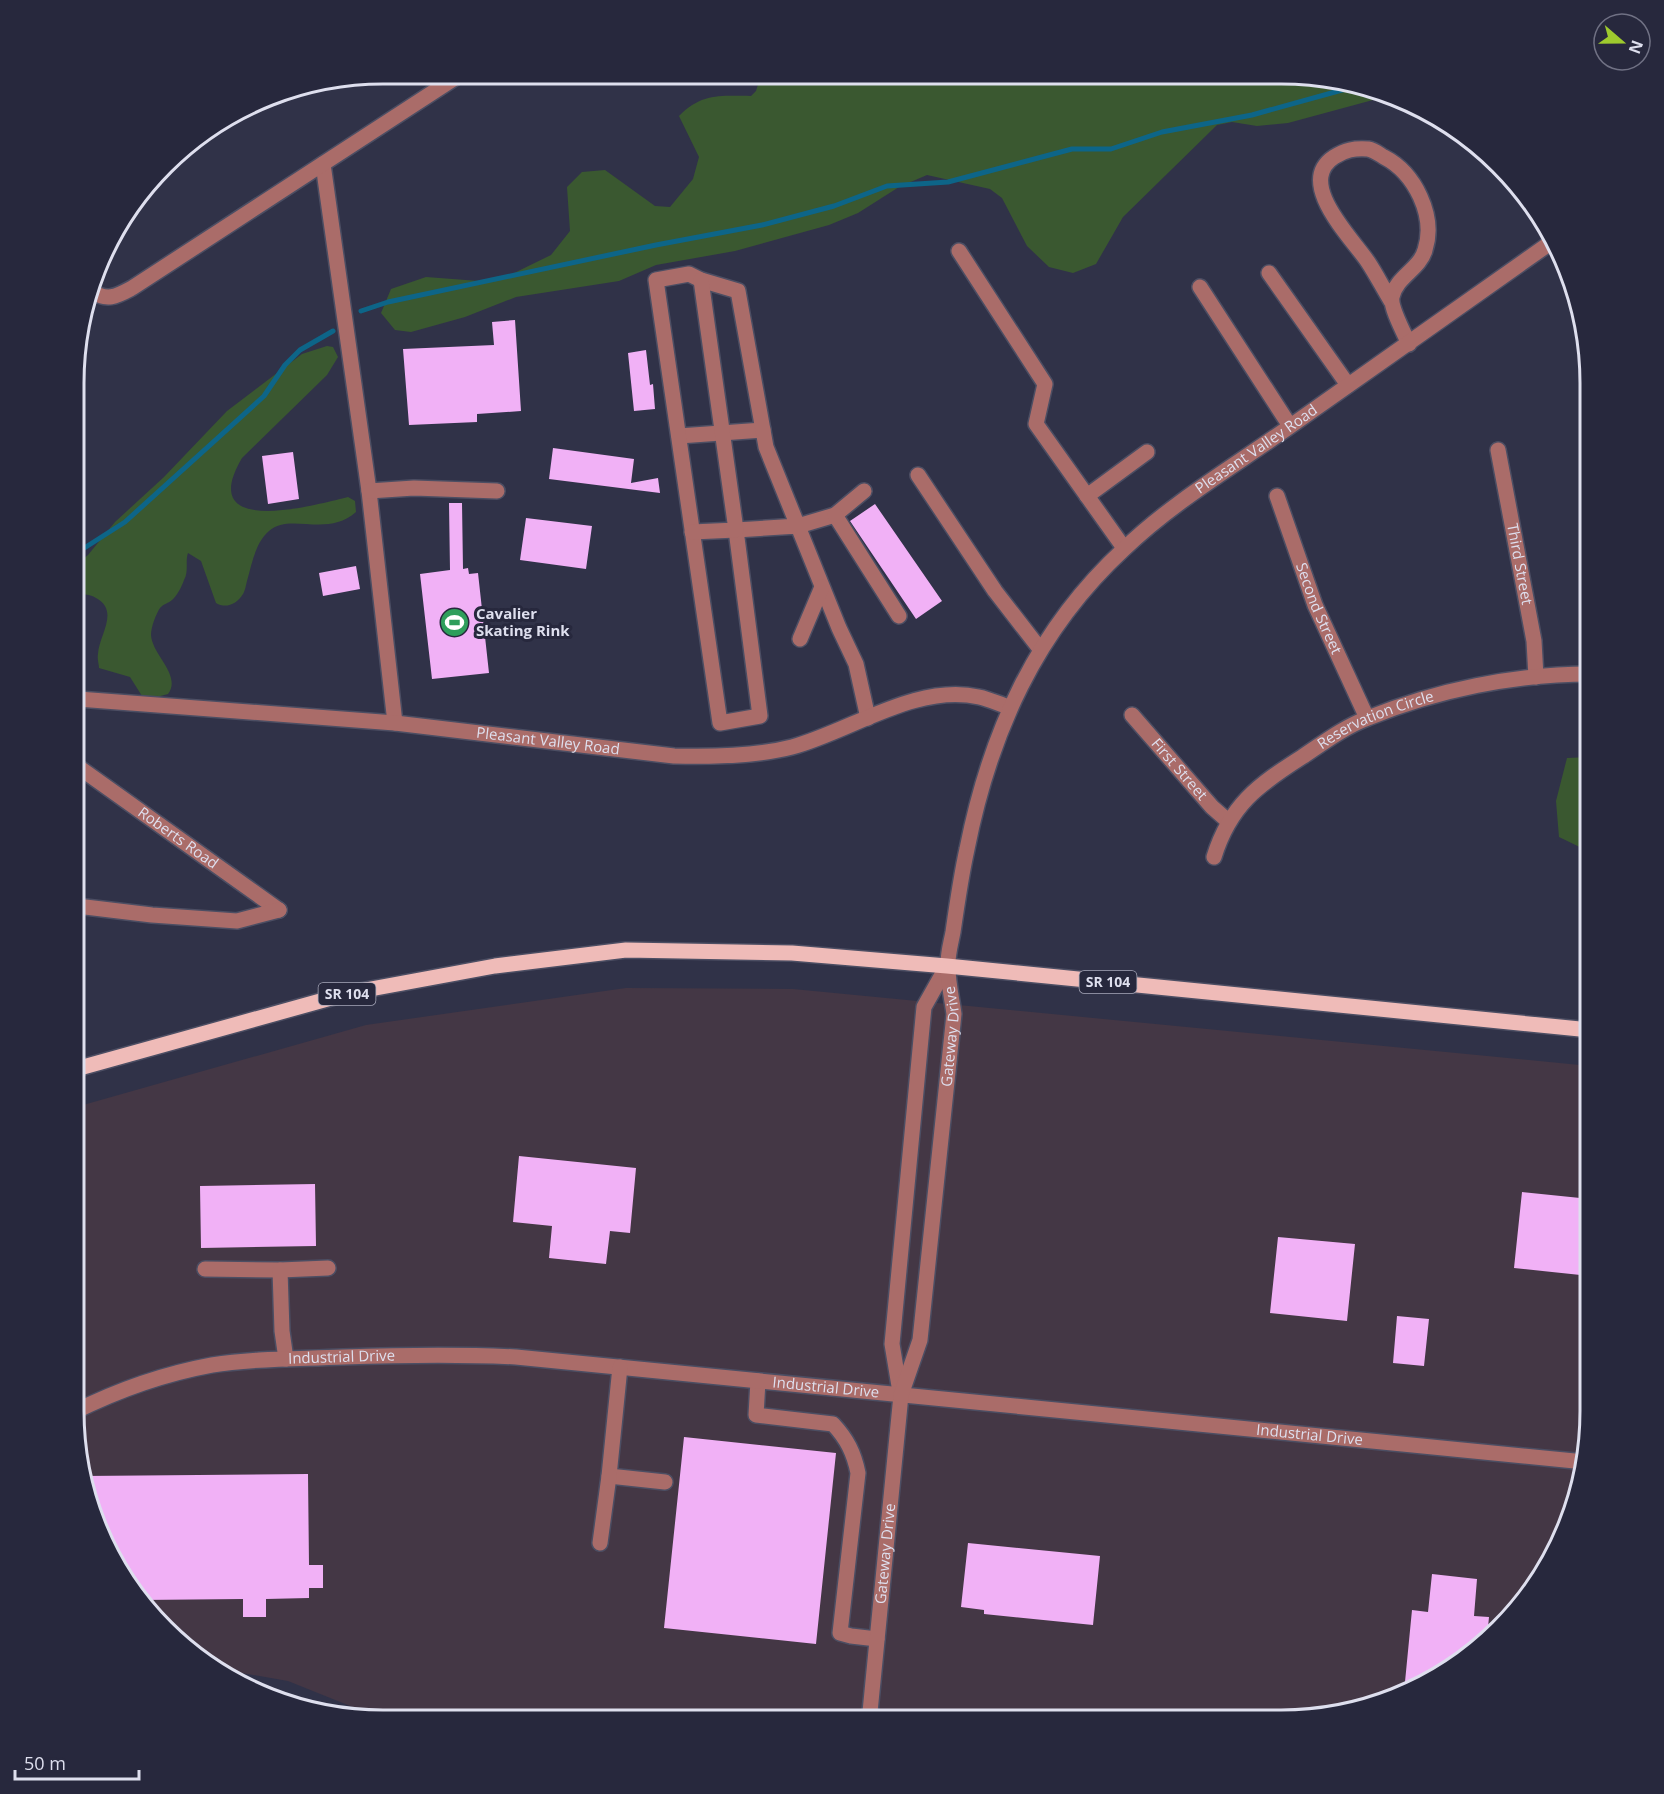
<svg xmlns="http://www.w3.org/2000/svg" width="1664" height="1794" font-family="'Open Sans',sans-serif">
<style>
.industrial{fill:#443745}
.green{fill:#3a5830}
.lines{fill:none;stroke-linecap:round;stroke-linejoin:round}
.stream{stroke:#0d6588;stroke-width:5}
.building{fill:#f1b1f6}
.minor-casing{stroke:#4c4e63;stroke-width:18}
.major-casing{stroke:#4c4e63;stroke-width:18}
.path{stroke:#7c7d90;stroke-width:3;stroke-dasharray:3 4.5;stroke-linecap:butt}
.minor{stroke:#aa6c69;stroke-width:15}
.major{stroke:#efbbb8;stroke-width:15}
.labels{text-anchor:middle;stroke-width:6;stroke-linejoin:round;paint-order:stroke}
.shield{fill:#27283d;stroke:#a7a8b9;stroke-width:1.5}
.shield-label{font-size:14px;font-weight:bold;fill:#dedfee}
.street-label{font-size:15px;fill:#dedfee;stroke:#27283d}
.poi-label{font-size:15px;font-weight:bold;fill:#dedfee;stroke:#27283d;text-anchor:start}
.rim{fill:none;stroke:#dedfee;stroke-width:3}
</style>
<rect width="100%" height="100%" fill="#303248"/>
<path class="industrial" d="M626,988L793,989L1590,1066V1431L1580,1491L1549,1565L1513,1615L1453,1668L1380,1704L1301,1720H385L288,1681L213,1668L179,1643L126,1583L90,1511L74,1431L76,1107L366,1025Z"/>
<path class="green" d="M761,75L1321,76L1384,97L1288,123L1257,126L1232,122L1217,125L1123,217L1096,264L1073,273L1049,267L1027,246L1002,198L990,189L927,175L899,187L858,213L829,225L735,251L656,265L619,281L516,297L465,317L411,332L395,330L381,313L391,289L426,277L479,281L508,276L551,255L570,231L567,187L582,172L605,170L655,206L670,207L693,179L699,157L679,116C702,93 720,96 751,96L756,91Z
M327,346L333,347L338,357L327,375L242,458C195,538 312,506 348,497L355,501L356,512C327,538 290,512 269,531C255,543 252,564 247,581C246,585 245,591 243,594C237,604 226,609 216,603L201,561L188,553C185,561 189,571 184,580C182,586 177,596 172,600C169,603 163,604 160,608C156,614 151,627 151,635C152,655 182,675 168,694L153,698L142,696L130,677L99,668C99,664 97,659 98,654C99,635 120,611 96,598C91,595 84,593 78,596V563L88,555L115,522L164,477L227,411L302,354Z
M1590,757V852L1559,837L1556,801L1567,758Z"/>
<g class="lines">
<path class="stream" d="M361,311L388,302L656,245L762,225L834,206L887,186L948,182L1072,149H1111L1162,132L1252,115L1353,87
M78,552L125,522L264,396L285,365L300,350L333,331"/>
</g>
<path class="building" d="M515,320L521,411L477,414V422L409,425L403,349L494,345L492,322Z
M646,350L650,385L653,384L655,409L634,411L628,353Z
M553,448L634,459L631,483L658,478L660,493L549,479Z
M293,452L299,499L268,504L262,456Z
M449,503H462L463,569L468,568L469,574L478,573L489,673L432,679L420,574L450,570Z
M875,504L942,601L916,619L850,521Z
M526,518L592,526L586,569L520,560Z
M356,566L360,589L323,596L319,573Z
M519,1156L636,1168L630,1233L610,1231L606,1264L549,1258L552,1226L513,1222Z
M315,1184L316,1246L201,1248L200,1186Z
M1522,1192L1590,1199V1276L1514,1268Z
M1278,1237L1355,1244L1347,1321L1270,1313Z
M1397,1316L1429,1319L1424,1366L1393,1363Z
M684,1437L836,1453L816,1644L664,1628Z
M308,1474L309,1565H323V1588H309V1598L266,1599V1617H243V1599L141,1600L126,1583L90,1511L83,1476Z
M968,1543L1100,1556L1093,1625L984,1614V1610L961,1607Z
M1432,1574L1477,1579L1474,1616L1489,1617L1487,1638L1453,1668L1404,1692L1412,1610L1428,1612Z"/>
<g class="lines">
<defs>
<g id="minor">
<path d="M323,164L369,491L395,723"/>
<path d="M959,251L1045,384L1036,424L1124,548"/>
<path d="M1269,273L1348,385"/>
<path d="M1200,287L1290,426"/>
<path d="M92,291C107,302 117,296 132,288L461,74"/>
<path d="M1391,301C1383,288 1376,274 1368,262C1352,238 1295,183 1334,157C1345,150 1354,148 1368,149C1374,150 1379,154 1384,157C1415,173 1436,216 1425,250C1420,269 1396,277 1392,297C1390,307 1404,333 1409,344"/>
<path d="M679,436L763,430"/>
<path id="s1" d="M1498,450L1534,641L1536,677"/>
<path d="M918,475L995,591L1040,649"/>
<path d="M369,491L414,488L497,491"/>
<path d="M864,491L835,515L798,526L736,530L760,716L720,723L656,280L689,274L701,280L738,291L766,447L839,628L856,664L868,718"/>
<path d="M1087,496L1147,452"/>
<path id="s2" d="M1277,496L1315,605L1367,718"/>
<path d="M835,515L899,616"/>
<path d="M692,532L736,530L701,280"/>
<path d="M800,639L822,587"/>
<path id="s3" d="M78,699L395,723L674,756C711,757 757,756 792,747C851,731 916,683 979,697C989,699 999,704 1009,707"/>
<path id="s4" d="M1132,715L1212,807L1228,821"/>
<path id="s5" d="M77,766L279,910"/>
<path id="s6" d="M1214,857C1230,805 1258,785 1302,757C1323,743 1344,727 1368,718C1437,690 1515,674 1590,674"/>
<path d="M77,906L152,915L237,921L279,910"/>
<path d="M205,1269L280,1270"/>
<path d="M286,1359L282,1331L280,1270L328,1268"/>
<path d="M758,1381L756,1415L833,1424C847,1439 854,1453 858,1473L840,1633L851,1636L877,1639"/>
<path d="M900,1392L892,1344L924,1007L947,966"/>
<path id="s7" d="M74,1412C118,1390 163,1374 212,1365C255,1358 300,1359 343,1357C401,1355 458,1354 516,1357L1585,1462"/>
<path d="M609,1476L665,1482"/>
<path d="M600,1543L609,1476L620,1367"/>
<path id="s8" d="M870,1712L901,1395L920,1340L954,1014C952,999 948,983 948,968C947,956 951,943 953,932C957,904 961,876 967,849C990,733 1036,630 1124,549C1174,501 1236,465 1292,425C1379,363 1466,303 1553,241"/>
</g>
<path id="major" d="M76,1069L349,993L495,966L626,950L792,953L947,966L1590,1030"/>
</defs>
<use href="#minor" class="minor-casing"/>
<use href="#major" class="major-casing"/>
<path class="path" d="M243,1685L310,1702L361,1719"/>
<use href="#minor" class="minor"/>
<use href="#major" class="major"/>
</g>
<defs>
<symbol id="stadium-disc" viewBox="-11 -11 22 22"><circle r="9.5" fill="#2e9e5b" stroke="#27283d"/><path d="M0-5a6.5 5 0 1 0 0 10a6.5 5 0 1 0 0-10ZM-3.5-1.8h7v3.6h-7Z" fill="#fff"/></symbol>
</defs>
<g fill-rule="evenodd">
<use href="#stadium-disc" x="438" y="606" width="33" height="33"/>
</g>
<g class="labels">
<g class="shield">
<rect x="1079.5" y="971" width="57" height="22" rx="4.5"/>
<rect x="318.5" y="983" width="57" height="22" rx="4.5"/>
</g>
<g class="shield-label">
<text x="1108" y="987">SR 104</text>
<text x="347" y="999">SR 104</text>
</g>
<g class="street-label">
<text dy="5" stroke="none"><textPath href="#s8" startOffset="1382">Pleasant Valley Road</textPath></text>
<text dy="5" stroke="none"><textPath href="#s1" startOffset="116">Third Street</textPath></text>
<text dy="5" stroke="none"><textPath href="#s2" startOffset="120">Second Street</textPath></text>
<text dy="5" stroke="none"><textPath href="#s6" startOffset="220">Reservation Circle</textPath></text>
<text dy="5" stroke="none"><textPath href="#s3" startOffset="472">Pleasant Valley Road</textPath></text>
<text dy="5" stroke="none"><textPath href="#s4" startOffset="72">First Street</textPath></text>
<text dy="5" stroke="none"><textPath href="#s5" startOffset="124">Roberts Road</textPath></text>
<text dy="5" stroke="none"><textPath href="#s8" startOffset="682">Gateway Drive</textPath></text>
<text dy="5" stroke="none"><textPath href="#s7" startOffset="276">Industrial Drive</textPath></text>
<text dy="5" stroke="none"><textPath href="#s7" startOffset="762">Industrial Drive</textPath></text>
<text dy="5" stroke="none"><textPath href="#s7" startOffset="1248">Industrial Drive</textPath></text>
<text dy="5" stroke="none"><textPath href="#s8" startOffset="159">Gateway Drive</textPath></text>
</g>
<g class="poi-label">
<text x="476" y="619">Cavalier<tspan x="476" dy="17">Skating Rink</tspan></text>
</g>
</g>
<path d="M0 0H1664V1794H0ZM383 84H1281A299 299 0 0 1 1580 383V1411A299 299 0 0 1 1281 1710H383A299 299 0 0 1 84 1411V383A299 299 0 0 1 383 84Z" fill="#27283d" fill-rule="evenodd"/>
<path class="rim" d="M383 84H1281A299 299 0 0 1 1580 383V1411A299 299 0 0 1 1281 1710H383A299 299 0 0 1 84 1411V383A299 299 0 0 1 383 84Z"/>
<g transform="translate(1622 42) rotate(110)"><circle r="28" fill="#27283d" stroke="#707184" stroke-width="1.5"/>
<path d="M0-4.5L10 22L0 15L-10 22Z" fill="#9eca2e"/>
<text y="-9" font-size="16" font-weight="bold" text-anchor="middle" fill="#dedfee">N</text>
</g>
<path d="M15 1770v9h124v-9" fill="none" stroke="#dedfee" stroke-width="3"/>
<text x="24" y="1770" font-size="18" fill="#dedfee" stroke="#27283d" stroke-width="4.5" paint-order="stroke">50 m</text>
</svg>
